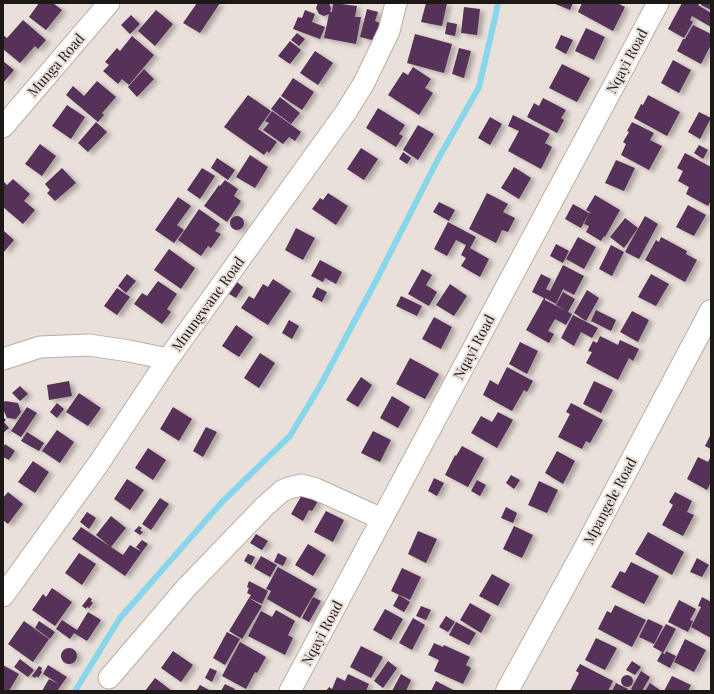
<svg xmlns="http://www.w3.org/2000/svg" width="714" height="694" font-family="'Playfair Display',serif">
<style>
.lines{fill:none;stroke-linecap:round;stroke-linejoin:round}
.stream{stroke:#88d6eb;stroke-width:6}
.building{fill:#573159;filter:url(#shadow)}
.minor-casing{stroke:#b7ada7;stroke-width:23}
.tertiary-casing{stroke:#b7ada7;stroke-width:24}
.minor{stroke:#fff;stroke-width:21}
.tertiary{stroke:#fff;stroke-width:22}
.labels{text-anchor:middle;stroke-width:4;stroke-linejoin:round;paint-order:stroke}
.street-label{font-size:14px;fill:#1c1816;stroke:#eae0da}
</style>
<defs>
<filter id="shadow"><feDropShadow dx="4.5" dy="2.5" stdDeviation="2" flood-color="#0004"/></filter>
</defs>
<rect width="100%" height="100%" fill="#eae0da"/>
<g class="lines">
<path class="stream" d="M75,691L120,618L222,502L290,436L320,386L377,279L436,163L479,87L495,18L498,3"/>
</g>
<path class="building" d="M39,3H53L62,10L46,30L29,17Z
M197,3H220L200,33L183,23Z
M318,3H329L331,8L330,12H332L333,3L357,6L355,17H361L356,44L324,38L329,14L324,16L319,14L316,8Z
M426,3H447L442,26L421,22Z
M553,3H573L570,10Z
M582,3H617L625,7L613,31L578,12Z
M682,3H700L698,5L711,13V27L692,16L690,20L693,22L684,38L668,29Z
M702,3H711V10L701,5Z
M464,7L480,9L477,35L461,33Z
M367,9L378,12L375,21L380,23L376,41L360,37Z
M156,10L173,24L155,46L138,31Z
M305,10L315,14L312,22L325,27L320,39L293,29L298,17L302,18Z
M131,15L140,24L130,34L121,25Z
M23,20L46,40L38,49L35,46L20,63L3,49V35L7,38Z
M447,22L457,24L455,36L445,34Z
M693,25L711,34V45L701,64L677,51L683,39H685Z
M586,28L605,37L594,60L575,51Z
M297,33L305,39L299,46L291,40Z
M415,34L452,44L444,73L407,63Z
M561,35L573,40L566,54L555,48Z
M132,36L154,55L129,85L122,79L118,84L103,71L109,65L105,62L117,48L120,51Z
M290,41L301,50L290,64L278,56Z
M459,48L471,51L464,78L452,74Z
M315,51L333,63L318,85L300,73Z
M673,60L691,70L679,93L661,83Z
M3,61L14,70L3,83Z
M562,64L590,78L577,102L549,88Z
M413,67L431,79L425,88L433,93L419,115L388,95L403,72L408,75Z
M144,69L154,79L137,97L128,87Z
M293,78L314,92L302,110L281,96Z
M97,81L116,97L102,113L104,115L98,122L66,95L73,86L84,96Z
M248,95L271,111L258,129L277,142L269,153L267,151L264,155L224,127Z
M648,95L680,112L667,136L634,118L641,104L643,105Z
M280,97L300,113L291,124L271,109Z
M543,98L566,110L561,118L564,120L557,133L527,117L534,103L539,106Z
M67,105L85,117L71,139L52,126Z
M378,108L405,125L399,134L403,136L396,147L366,128Z
M272,111L301,132L295,141L289,137L283,144L263,130L269,123L265,121Z
M699,112L711,118L700,139L688,132Z
M513,115L550,134L545,143L552,147L541,169L508,151L519,131L508,126Z
M490,117L502,124L490,145L478,138Z
M96,122L107,132L88,152L78,143Z
M632,122L654,133L650,140L662,146L649,170L621,155L626,144L623,142L629,132L627,131Z
M418,125L434,134L418,160L403,150Z
M40,144L56,156L42,176L25,164Z
M699,145L708,150L703,159L694,153Z
M361,148L378,159L364,180L347,169Z
M403,152L411,158L407,164L399,159Z
M685,153L711,167V200L708,206L686,194L689,187L678,181L683,171L677,168Z
M250,155L268,167L255,188L236,177Z
M217,158L235,170L228,180L211,168Z
M616,160L635,168L624,191L605,183Z
M514,167L531,178L519,199L501,188Z
M62,168L76,183L55,201L47,193L50,190L45,184Z
M202,168L215,176L200,199L187,190Z
M13,179L30,194L24,201L35,210L23,224L3,207V181L7,185Z
M225,180L238,189L234,196L241,201L227,222L204,206L219,185L220,186Z
M328,193L348,206L336,225L312,209L320,198L323,200Z
M487,193L508,204L503,212L515,218L508,232L502,230L496,243L469,229Z
M595,195L620,210L605,237L604,236L601,241L586,232L589,226L584,224L589,213H591L586,210Z
M178,197L191,206L177,225L184,230L174,243L155,230Z
M439,202L455,210L449,221L433,212Z
M573,204L589,213L581,228L565,219Z
M688,205L706,215L694,236L676,227Z
M199,209L220,224L215,231L221,234L211,248L208,246L201,256L178,240Z
M230 223a7 7 0 1 1 14 0a7 7 0 1 1-14 0Z
M645,216L658,224L639,259L625,252Z
M625,218L638,228L624,248L610,237Z
M448,222L476,237L470,248L489,259L480,277L461,266L466,258L461,255L466,245L456,240L447,256L434,249Z
M296,228L315,238L303,260L285,250Z
M4,231L14,240L3,253V232Z
M578,237L596,247L584,269L566,259Z
M661,237L687,251L686,254L697,260L685,282L645,260L656,240L659,242Z
M556,244L569,251L563,263L550,256Z
M611,245L624,252L612,276L599,269Z
M169,249L195,268L181,289L154,270Z
M320,260L342,272L336,284L325,278L323,282L311,276Z
M563,265L584,276L574,295L563,289L556,304L545,298V300L572,314L566,325L555,319L548,331L554,334L549,343L526,330L544,298L532,292L541,274L551,279L546,289L550,291Z
M422,269L432,275L426,285L437,292L429,306L408,294Z
M127,274L136,281L126,293L118,286Z
M651,274L669,284L656,306L638,297Z
M273,279L291,291L268,325L241,308L249,296L254,299L263,284L268,287Z
M158,281L177,294L167,309L171,312L162,324L134,304L142,293L147,296Z
M237,282L243,287L236,298L229,294Z
M450,284L467,296L454,316L436,305Z
M317,287L327,292L322,302L312,297Z
M117,288L130,297L117,315L104,306Z
M587,290L599,298L586,321L574,313Z
M563,292L575,299L568,312L556,305Z
M401,296L422,306L417,316L396,306Z
M596,310L616,320L611,331L591,321Z
M632,311L649,320L638,342L620,332Z
M573,315L598,328L592,338L581,332L574,346L561,338Z
M434,317L452,327L441,349L422,339Z
M289,320L299,326L292,339L282,333Z
M236,325L253,337L239,357L222,346Z
M600,336L618,345L620,340L639,349L633,361L629,358L618,380L586,363L592,352L588,351L593,341L597,343Z
M520,342L538,351L527,374L509,364Z
M260,353L275,363L259,388L244,378Z
M410,358L439,374L425,399L396,384Z
M507,367L533,381L527,392L524,390L512,411L483,395L490,380L498,385Z
M361,377L372,385L358,407L346,400Z
M69,381L72,396L49,400L47,385Z
M594,381L613,390L601,413L583,404Z
M20,386L28,394L20,401L12,393Z
M79,393L101,408L88,426L66,412Z
M392,396L410,407L398,428L380,418Z
M5,401L18,403L21,412L16,419L7,418L3,409V404Z
M57,403L64,409L57,418L50,412Z
M571,403L603,420L590,443L586,441L582,449L558,437L570,414L566,412Z
M27,407L37,413L21,437L11,431Z
M173,407L192,419L179,441L160,429Z
M498,412L513,420L497,448L471,433L481,416L492,422Z
M3,417L6,420L4,422L9,428L3,433Z
M206,427L217,432L203,457L193,451Z
M57,430L74,442L60,463L42,451Z
M373,431L391,440L380,462L361,453Z
M27,432L44,443L39,451L21,441Z
M711,434V449L705,446Z
M5,444L15,451L9,460L3,457V448Z
M462,446L484,458L468,487L445,475L455,455L456,456Z
M148,448L166,460L153,480L135,468Z
M557,451L575,461L563,484L545,473Z
M711,456V482L707,490L687,479L698,457L708,462Z
M33,461L49,472L35,493L18,482Z
M511,475L520,480L514,489L506,483Z
M434,478L444,483L437,496L428,491Z
M127,479L144,490L130,510L114,499Z
M477,480L486,485L480,496L471,491Z
M539,481L558,490L547,513L528,505Z
M8,492L23,504L8,524L3,520V498Z
M675,492L692,501L687,512L694,515L683,536L662,525L673,505L669,502Z
M303,493L318,501L312,511L309,510L303,521L291,514Z
M160,498L169,504L151,530L142,524Z
M506,507L517,513L513,523L501,518Z
M326,511L344,520L333,542L314,532Z
M87,512L96,518L89,529L80,522Z
M111,516L126,528L111,547L96,535Z
M139,526L142,528L140,530L143,532L140,535L134,531Z
M514,526L533,535L522,558L503,549Z
M81,527L123,555L130,545L142,552L125,576L72,539Z
M418,531L437,539L426,563L408,554Z
M648,532L684,552L672,575L635,554Z
M256,534L268,541L262,550L250,543Z
M142,540L148,544L142,552L136,547Z
M308,544L326,555L313,576L295,565Z
M79,553L96,564L82,585L65,573Z
M278,553L287,558L283,566L274,562Z
M248,554L255,557L251,565L244,561Z
M261,556L277,565L270,577L254,568Z
M697,558L709,565L702,577L690,572Z
M631,562L659,576L644,604L611,587L620,571L625,573Z
M278,567L317,589L300,618L267,599L271,591L266,589Z
M402,568L421,577L410,600L391,591Z
M492,574L510,584L498,606L479,596Z
M249,581L268,591L262,604L249,598L251,595L247,593L249,588L247,587Z
M52,588L72,602L55,626L32,610L43,594L46,597Z
M399,595L410,602L404,612L393,606Z
M89,597L92,599L91,601L93,603L89,608L87,607L86,609L82,606Z
M313,597L321,601L309,622L302,618Z
M702,597L711,602V638L691,627L701,607L698,606Z
M249,598L262,606L242,639L229,631Z
M679,600L696,609L690,620L693,621L688,632L668,622Z
M470,603L491,615L481,633L460,620Z
M615,605L646,620L632,647L598,629L607,611L611,613Z
M421,606L431,610L426,620L416,616Z
M385,609L403,619L391,640L373,630Z
M276,610L295,621L288,635L293,638L285,655L248,636L261,611L272,617Z
M88,612L101,620L87,641L74,633L70,639L56,629L62,620L77,630Z
M446,616L455,622L448,632L439,627Z
M413,618L425,625L412,650L399,643Z
M648,619L663,626L654,644L639,637Z
M24,621L49,639L33,662L8,644Z
M39,621L55,632L50,639L35,628Z
M456,622L476,633L469,645L449,635Z
M666,624L676,629L663,653L665,654L666,651L676,656L670,668L657,661L662,652L653,647Z
M227,632L240,639L225,665L213,658Z
M596,638L617,648L605,670L585,660Z
M685,639L706,650L694,672L674,662Z
M240,642L266,657L257,673L255,672L246,689L222,676Z
M434,643L443,647L444,645L470,657L466,665L471,668L463,684L434,671L439,660L428,655Z
M361,646L383,657L371,678L350,667Z
M61 656a8 8 0 1 1 16 0a8 8 0 1 1-16 0Z
M173,651L193,665L181,682L161,668Z
M20,659L34,670L28,677L14,667Z
M388,661L397,668L383,688L374,681Z
M632,661L641,667L635,675L626,670Z
M580,664L613,681L608,691H570L579,673L576,671Z
M3,665L19,674L9,691H3Z
M48,665L67,677L57,691H42L49,679L59,684L43,674Z
M39,666L42,668L41,671L42,672L38,678L37,676L35,678L32,676Z
M210,668L217,671L212,682L205,678Z
M641,671L650,677L642,691H634L631,689Z
M348,674L369,684L366,691H326L329,687L332,689L337,677L345,681Z
M401,674L411,680L406,691H392Z
M621 681a6 6 0 1 1 12 0a6 6 0 1 1-12 0Z
M672,676L691,685L688,691H664Z
M155,678L172,691H145Z
M436,681L455,691H431Z
M616,683L628,689L627,691H612Z
M650,683L660,690L659,691H645Z
M225,684L235,689L234,691H221Z
M200,685L211,691H196Z"/>
<g class="lines">
<defs>
<path id="minor" d="M3,127L109,3
M3,359L40,347L89,345L129,351L168,359
M3,596L99,463L168,359L346,112L364,83L389,31L396,3
M109,678L186,588L265,506L282,491L289,488L301,485L316,489L382,519
M290,691L658,3"/>
<path id="tertiary" d="M507,691L582,554L711,311"/>
</defs>
<use href="#minor" class="minor-casing"/>
<use href="#tertiary" class="tertiary-casing"/>
<use href="#minor" class="minor"/>
<use href="#tertiary" class="tertiary"/>
</g>
<g class="labels">
<g class="street-label">
<text transform="translate(627 61) rotate(-62)" y="5">Nqayi Road</text>
<text transform="translate(56 65) rotate(-49)" y="5">Munga Road</text>
<text transform="translate(208 304) rotate(-54)" y="5">Mnungwane Road</text>
<text transform="translate(474 347) rotate(-62)" y="5">Nqayi Road</text>
<text transform="translate(610 501) rotate(-62)" y="5">Mpangele Road</text>
<text transform="translate(322 633) rotate(-62)" y="5">Nqayi Road</text>
</g>
</g>
<rect width="714" height="694" fill="none" stroke="#1c1816" stroke-width="8"/>
</svg>
